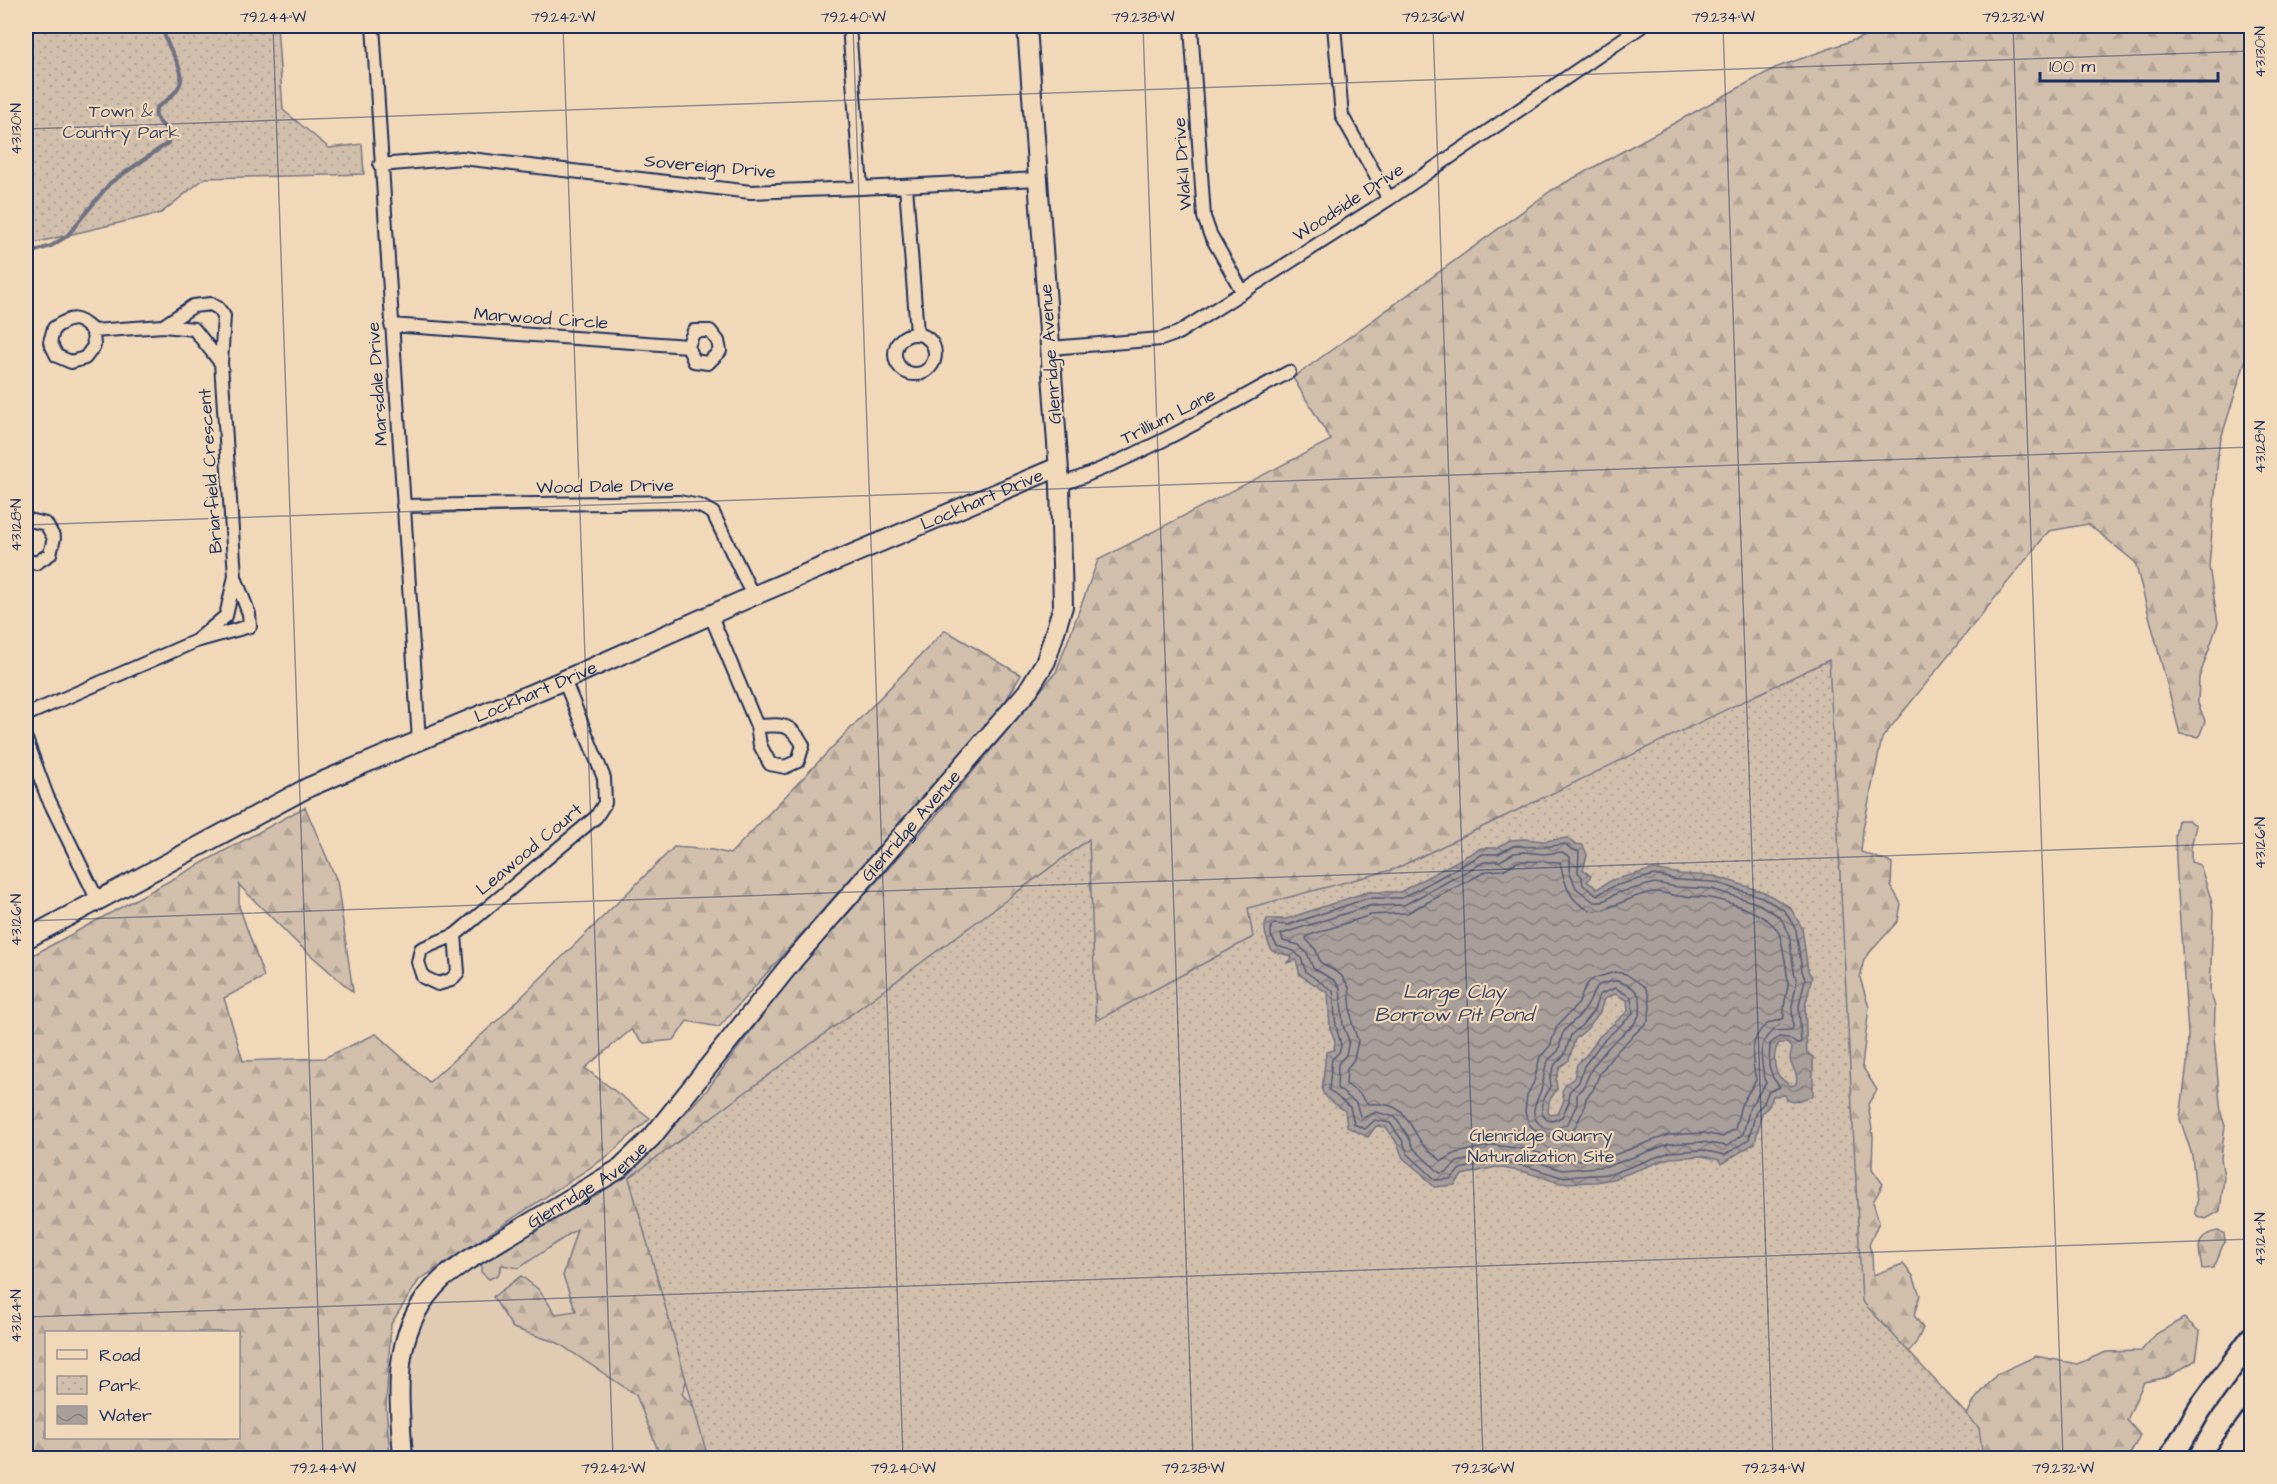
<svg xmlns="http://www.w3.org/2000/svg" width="2277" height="1484" font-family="'Architects Daughter',sans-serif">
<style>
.built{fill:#e1cbb2}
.forest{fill:url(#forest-firs);stroke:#767785;stroke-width:1.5;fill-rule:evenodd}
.park{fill:url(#park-dots);stroke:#767785;stroke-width:1.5}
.water{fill:url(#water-waves);stroke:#707282;stroke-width:1.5;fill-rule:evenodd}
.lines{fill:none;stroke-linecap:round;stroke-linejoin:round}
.shore{stroke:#535b76;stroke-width:1.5}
.stream{stroke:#707282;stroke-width:4}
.street-casing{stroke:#1b2f5e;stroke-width:16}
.secondary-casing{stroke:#1b2f5e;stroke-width:22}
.highway-casing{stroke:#1b2f5e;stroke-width:27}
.street{stroke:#f1d8b9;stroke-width:12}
.secondary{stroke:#f1d8b9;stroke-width:18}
.highway{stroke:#f1d8b9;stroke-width:22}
.ticks{fill:none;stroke:#1b2f5e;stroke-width:1.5;stroke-opacity:0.45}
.labels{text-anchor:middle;stroke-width:4.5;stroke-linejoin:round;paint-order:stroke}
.park-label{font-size:18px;fill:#36456a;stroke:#f1d8b9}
.street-label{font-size:18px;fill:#1b2f5e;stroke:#f1d8b9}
.water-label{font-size:20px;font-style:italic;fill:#37456a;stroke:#f1d8b9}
.neatline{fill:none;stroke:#1b2f5e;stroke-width:2}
.ticks-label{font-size:15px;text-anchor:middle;fill:#1b2f5e}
</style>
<defs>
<pattern id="forest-firs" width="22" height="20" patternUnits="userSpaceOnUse" patternTransform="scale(1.5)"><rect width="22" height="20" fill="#d1bfac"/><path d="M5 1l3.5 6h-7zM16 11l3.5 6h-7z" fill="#b3a496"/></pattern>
<pattern id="park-dots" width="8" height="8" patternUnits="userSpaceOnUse" patternTransform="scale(1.5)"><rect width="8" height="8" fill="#d1bfac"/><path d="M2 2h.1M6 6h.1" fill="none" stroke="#b3a496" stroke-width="1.8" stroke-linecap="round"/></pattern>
<pattern id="water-waves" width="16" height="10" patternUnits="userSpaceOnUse" patternTransform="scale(1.5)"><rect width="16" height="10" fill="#a89e9a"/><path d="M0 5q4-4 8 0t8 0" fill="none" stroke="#888181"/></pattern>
</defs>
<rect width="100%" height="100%" fill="#f1d8b9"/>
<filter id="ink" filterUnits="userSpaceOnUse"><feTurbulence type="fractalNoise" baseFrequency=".0167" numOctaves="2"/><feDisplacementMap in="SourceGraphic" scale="12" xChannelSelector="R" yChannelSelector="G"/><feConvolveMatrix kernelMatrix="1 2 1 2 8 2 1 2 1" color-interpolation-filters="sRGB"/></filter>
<g filter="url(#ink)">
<path class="built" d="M629,1178L708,1458H411L405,1379L420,1325L431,1307L446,1288L461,1275Z"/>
<path class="forest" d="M1893,26H2251V343L2219,445L2209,567L2218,623L2199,678L2198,703L2205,721L2199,737L2180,734L2135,562L2088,524L2049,531L1882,738L1863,829L1861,852L1892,863L1891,886L1901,904L1898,921L1864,959L1860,978L1869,1007L1862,1066L1877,1090L1868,1104L1873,1136L1872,1169L1883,1184L1873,1202L1879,1222L1869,1245L1872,1254L1873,1275L1903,1264L1913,1276L1920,1295L1914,1315L1923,1328L1917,1341L1908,1354L1259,944L1103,1021L1089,1009L709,1311L682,1394L741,1458H661L636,1395L558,1343L513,1328L493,1297L521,1276L538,1289L556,1314L576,1311L563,1276L577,1229L519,1268L502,1265L498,1275L489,1279L481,1272L482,1260L563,1209L627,1175L707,1090L791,977L934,818L1056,672L1098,560L1331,440L1293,378L1552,190L1775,68Z
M945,630L1021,675L1002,707L719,1027L687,1021L674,1040L644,1043L631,1030L585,1068L650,1118L608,1156L419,1280L391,1324L386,1406L390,1458H26V959L305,807L337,881L353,992L297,943L239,885V906L264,977L224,998L243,1061L324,1058L376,1034L429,1082L499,1019L674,847L713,850L730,854ZM238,1332V1438H46V1332Z
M2178,820H2188L2196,825L2191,848V862L2200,865L2211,899L2213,911L2210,992L2215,1006L2214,1038L2221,1113L2225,1126L2221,1158L2224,1177L2220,1211L2206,1219L2197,1216L2195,1212L2197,1202L2192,1155L2180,1119L2187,1064L2188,1033L2177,879L2175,836Z
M2218,1231L2224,1233L2225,1242C2219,1250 2219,1260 2213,1268L2202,1269C2199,1250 2193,1235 2218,1231Z
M2184,1318L2200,1332L2196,1360L2168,1377L2144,1382L2127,1420L2140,1435C2128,1459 2132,1458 2105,1458L2099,1452L2074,1458H1918L1963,1424L1973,1402L1997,1374L2036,1356L2077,1364L2106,1352L2141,1351L2156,1334Z"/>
<path class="park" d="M26,26H277L283,110L329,148L362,144L364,174L205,178L161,213L26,245Z
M1829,660L1862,1301L1979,1428L1983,1458H708L629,1178L1089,839L1096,1021L1253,937L1248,908L1395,869Z"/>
<path class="water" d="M1567,838L1574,844L1583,845L1587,855L1583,870L1591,876L1587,881L1597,889L1612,880L1654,869L1679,874L1715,876L1764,892L1790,907L1802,928L1808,971L1812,977L1805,1007L1807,1053L1813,1057V1096L1794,1102L1787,1100L1785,1095L1773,1096L1769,1106L1762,1113L1755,1143L1721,1164L1719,1160L1702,1156L1670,1158L1613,1179L1596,1182L1560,1183L1525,1172L1496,1167L1462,1175L1455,1185L1434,1187L1421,1173L1403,1158L1397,1143L1386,1127L1376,1126L1368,1137L1347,1127L1345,1111L1328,1099L1322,1091L1326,1052L1334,1050L1335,1041L1330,1028L1328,993L1300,975L1296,960L1286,963L1292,958L1291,956L1272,951C1267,940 1262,930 1267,919H1286L1367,892H1400L1481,848H1497L1510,840L1524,839L1544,841ZM1615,994L1627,1000L1628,1011L1599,1037L1588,1053L1577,1064L1574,1078L1566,1084L1562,1091L1564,1100L1558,1114L1550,1115L1548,1112L1549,1101L1557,1089L1556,1079L1560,1067L1569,1060L1575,1039L1587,1029L1600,1012L1604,999ZM1779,1043H1786L1792,1048C1792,1051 1790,1054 1790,1058C1790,1068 1799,1071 1796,1084L1791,1086C1787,1083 1782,1080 1779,1076C1773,1068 1773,1050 1779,1043Z"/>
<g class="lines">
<path class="shore" d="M1565,844L1571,849L1579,852L1578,872L1582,877L1583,885L1597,895L1614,886L1654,875L1678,880L1714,882L1762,897L1785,911L1796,930L1802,971L1805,979L1799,1006L1801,1042L1797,1044L1788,1038L1779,1037L1770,1044L1769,1066L1773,1078L1780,1087L1768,1092L1764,1103L1756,1111L1749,1139L1725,1155L1702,1150L1670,1152L1611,1174L1561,1177L1526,1166L1495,1161L1460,1169L1451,1179L1436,1180L1408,1154L1402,1140L1390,1123L1375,1120L1365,1129L1354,1124L1350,1107L1329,1090L1332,1059C1348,1047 1338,1041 1336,1025C1334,1014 1335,1003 1333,991L1306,972L1301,958L1294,951L1277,946L1271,936V926L1274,924L1288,925L1368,898H1402L1483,854H1498L1513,846L1544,847Z
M1524,852L1543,854L1562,852L1570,857V872L1576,888L1594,902H1602L1617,893L1655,883L1677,887L1712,889L1759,904L1780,917L1789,933L1794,973L1797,980L1792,1006L1793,1028L1791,1030L1773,1031C1755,1043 1762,1065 1766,1083L1750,1107L1743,1134L1727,1146L1702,1142L1669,1144L1609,1166L1562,1170L1528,1159L1494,1154L1457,1162L1447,1172L1440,1173L1414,1149L1408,1136L1395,1117L1376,1112L1361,1119L1356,1103L1337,1088L1338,1064L1346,1055L1349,1041L1343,1025L1340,988L1335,981L1313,968L1308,955L1299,945L1283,941L1281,934L1369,906L1404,905L1484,862L1500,861L1514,853Z
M1524,861L1560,862C1564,881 1568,902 1590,910C1605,915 1635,892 1655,892C1662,892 1670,895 1678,896C1688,897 1699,896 1710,898C1730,902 1774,915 1780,936C1784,950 1786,967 1788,981C1789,990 1782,1004 1784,1018C1779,1021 1771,1021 1766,1025C1748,1038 1752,1062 1756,1080L1741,1105L1735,1129L1723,1137L1704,1133L1668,1135L1606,1158L1563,1161L1530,1150L1494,1145L1456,1153L1442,1161C1436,1156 1425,1149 1421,1142C1405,1117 1403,1101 1368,1104L1360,1094L1346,1084L1347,1069L1354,1059L1358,1041L1352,1023L1349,987L1341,975L1320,962L1316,950L1306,939L1307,936L1371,915L1407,913L1487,871L1503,870L1517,862Z
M1615,972L1626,974L1645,987L1649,995L1650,1008L1648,1021L1616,1052L1600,1073L1593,1090L1586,1098L1584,1109L1574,1129L1567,1134L1556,1137L1541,1136L1529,1124L1525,1112L1527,1095L1534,1082L1540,1057L1550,1046L1557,1026L1579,1003L1583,991L1588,983L1595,978Z
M1616,981C1627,983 1638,989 1640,1000C1644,1027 1621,1031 1608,1048C1604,1053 1593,1065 1591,1070C1586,1081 1585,1086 1577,1094V1104L1568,1123C1561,1128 1549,1132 1542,1126C1524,1113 1541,1097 1543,1083C1544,1076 1544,1068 1548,1061C1550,1057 1555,1055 1558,1051C1561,1046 1560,1039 1563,1033C1568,1024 1579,1018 1585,1009C1597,994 1588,983 1616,981Z
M1615,988L1631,997L1633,1014L1603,1041L1584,1066L1579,1082L1569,1092V1102L1562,1117L1552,1121L1547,1120L1542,1113L1543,1100L1551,1087L1550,1078L1555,1064L1564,1056L1571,1035L1582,1025L1594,1010L1599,995Z"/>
<path class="stream" d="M26,254L51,246L67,236L110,183L168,143L169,134C164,123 153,122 156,108C205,76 169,64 162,26"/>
<defs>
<path id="street" d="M373,26L419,741
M849,26L861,188
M1191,26L1204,217L1210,234L1242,291
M1334,26L1342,116L1389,199
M380,165L462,158L751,192L861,188L1038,179
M906,186L917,333
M391,325L688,346L694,331H710L718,341L720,351L708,363L694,361L688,346
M163,326L193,306L211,304L218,308L224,316L221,363L235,576L226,616L196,641
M93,331L94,346L85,358L71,362L57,356L50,342L54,328C72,316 78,316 93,331L163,326L194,329L221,363
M895 354a20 20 0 1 1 40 0a20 20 0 1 1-40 0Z
M1050,348L1161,339L1178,333L1389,199L1642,26
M1060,485C1140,457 1214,413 1289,372
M403,506L679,502L700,506L713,513L753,596
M26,522L29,520L46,524L54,538L50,554L36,563L26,560
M711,616L757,726L760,745L770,764L785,767L798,761L803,745C790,722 782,725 757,726
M26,715L196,641L250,626L249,614L235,577
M26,739L47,796L98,901
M455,935L458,972L451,980L438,984L423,977L418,962L421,949L455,935L596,817L605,803L604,778L564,680"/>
<g id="secondary">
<path id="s1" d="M26,939L309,787L564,680L753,596L1058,467"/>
<path id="s2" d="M403,1458C399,1393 389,1329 442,1279C449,1273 458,1268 465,1262L619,1169L652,1137L796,957L1027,692L1046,661L1063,606L1060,485L1027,26"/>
</g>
<path id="highway" d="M2171,1458L2200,1409L2252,1338
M2225,1458L2252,1421"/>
</defs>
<use href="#street" class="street-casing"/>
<use href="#secondary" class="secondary-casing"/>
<use href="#highway" class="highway-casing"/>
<use href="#street" class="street"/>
<use href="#secondary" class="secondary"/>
<use href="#highway" class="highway"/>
</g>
</g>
<path class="ticks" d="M273,26L323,1458M563,26L613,1458M853,26L903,1458M1143,26L1193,1458M1433,26L1483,1458M1723,26L1773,1458M2013,26L2063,1458M26,129L2252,51M26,525L2252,447M26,921L2252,843M26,1239L33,1458M26,1317L2252,1239"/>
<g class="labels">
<g class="park-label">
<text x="121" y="117">Town &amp;<tspan x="121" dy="21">Country Park</tspan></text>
<text x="1541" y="1141">Glenridge Quarry<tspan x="1541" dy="21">Naturalization Site</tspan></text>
</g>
<g class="street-label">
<text transform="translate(1182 164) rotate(-94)" y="6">Wakil Drive</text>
<text transform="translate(710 166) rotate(5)" y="6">Sovereign Drive</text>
<text transform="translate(1348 202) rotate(-33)" y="6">Woodside Drive</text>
<text transform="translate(541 318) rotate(4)" y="6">Marwood Circle</text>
<text transform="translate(1050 354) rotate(-94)" y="6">Glenridge Avenue</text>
<text transform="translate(377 384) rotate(-94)" y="6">Marsdale Drive</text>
<text transform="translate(1168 416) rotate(-27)" y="6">Trillium Lane</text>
<text transform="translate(210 471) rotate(-94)" y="6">Briarfield Crescent</text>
<text transform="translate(605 486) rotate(-1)" y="6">Wood Dale Drive</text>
<text dy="6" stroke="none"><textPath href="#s1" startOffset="1053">Lockhart Drive</textPath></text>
<text dy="6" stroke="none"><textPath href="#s1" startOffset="567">Lockhart Drive</textPath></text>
<text dy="6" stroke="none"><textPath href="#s2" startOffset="850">Glenridge Avenue</textPath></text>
<text transform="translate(529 849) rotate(-40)" y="6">Leawood Court</text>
<text dy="6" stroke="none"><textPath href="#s2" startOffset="364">Glenridge Avenue</textPath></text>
</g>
<g class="water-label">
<text x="1454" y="998">Large Clay<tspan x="1454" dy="23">Borrow Pit Pond</tspan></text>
</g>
</g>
<rect width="2277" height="1484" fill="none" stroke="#f1d8b9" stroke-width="66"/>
<rect x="45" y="1331" width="195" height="108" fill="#f1d8b9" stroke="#9b9495" stroke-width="1.5"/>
<rect x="57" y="1350" width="30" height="9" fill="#f1d8b9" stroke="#9b9495" stroke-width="1.5"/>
<text x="99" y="1361" font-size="18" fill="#1b2f5e">Road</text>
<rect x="57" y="1376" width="30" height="18" fill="url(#park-dots)" stroke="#9b9495" stroke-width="1.5"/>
<text x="99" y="1391" font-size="18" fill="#1b2f5e">Park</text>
<rect x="57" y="1406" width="30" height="18" fill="url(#water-waves)" stroke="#9b9495" stroke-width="1.5"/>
<text x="99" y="1421" font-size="18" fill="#1b2f5e">Water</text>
<path d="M2040 72v9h178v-9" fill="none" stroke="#1b2f5e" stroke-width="3"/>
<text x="2049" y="72" font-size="18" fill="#1b2f5e" stroke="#f1d8b9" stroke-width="4.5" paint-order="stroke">100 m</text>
<rect x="33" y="33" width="2211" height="1418" class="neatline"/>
<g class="ticks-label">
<text x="273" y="22">79.244°W</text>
<text x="563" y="22">79.242°W</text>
<text x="853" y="22">79.240°W</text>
<text x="1143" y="22">79.238°W</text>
<text x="1433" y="22">79.236°W</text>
<text x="1723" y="22">79.234°W</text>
<text x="2013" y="22">79.232°W</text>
<text transform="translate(2260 52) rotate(-90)" y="5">43.130°N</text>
<text transform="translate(16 129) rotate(-90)" y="5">43.130°N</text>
<text transform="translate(2260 447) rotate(-90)" y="5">43.128°N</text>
<text transform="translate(16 525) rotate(-90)" y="5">43.128°N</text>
<text transform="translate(2260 843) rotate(-90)" y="5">43.126°N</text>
<text transform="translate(16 920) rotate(-90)" y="5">43.126°N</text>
<text transform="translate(2260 1239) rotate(-90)" y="5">43.124°N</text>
<text transform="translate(16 1316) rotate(-90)" y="5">43.124°N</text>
<text x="323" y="1473">79.244°W</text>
<text x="613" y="1473">79.242°W</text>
<text x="903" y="1473">79.240°W</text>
<text x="1193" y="1473">79.238°W</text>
<text x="1483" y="1473">79.236°W</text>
<text x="1773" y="1473">79.234°W</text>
<text x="2063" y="1473">79.232°W</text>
</g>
</svg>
